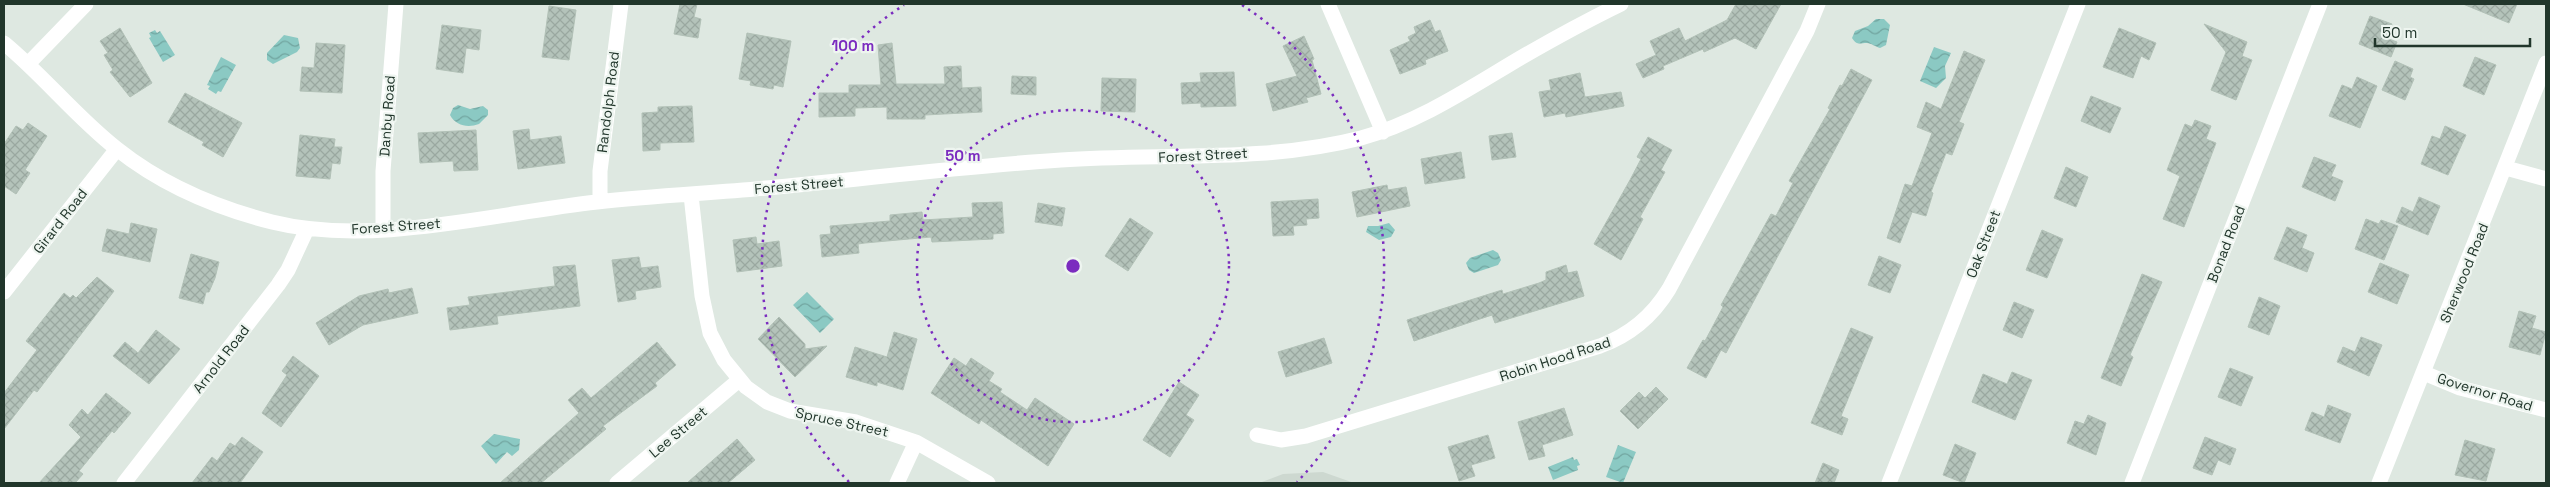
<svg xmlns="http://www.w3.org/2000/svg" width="2550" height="487" font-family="'Space Grotesk',sans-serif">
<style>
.built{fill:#cdd8d0}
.water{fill:url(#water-waves)}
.building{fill:url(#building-cross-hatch);stroke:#b2c1b7}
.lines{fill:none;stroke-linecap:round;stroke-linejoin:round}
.street{stroke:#fff;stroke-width:15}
.ring{fill:none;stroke:#7b2cbf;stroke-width:2.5;stroke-dasharray:2.5 5}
.labels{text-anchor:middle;stroke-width:4.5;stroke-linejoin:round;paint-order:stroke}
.street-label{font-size:14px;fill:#21362b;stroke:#eef5f0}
.centre{fill:#7b2cbf;stroke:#eef5f0;stroke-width:2.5}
.ring-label{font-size:15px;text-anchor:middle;font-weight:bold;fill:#7b2cbf;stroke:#eef5f0;stroke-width:4.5;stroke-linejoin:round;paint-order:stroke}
</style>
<defs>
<pattern id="water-waves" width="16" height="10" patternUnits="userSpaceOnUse" patternTransform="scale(1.25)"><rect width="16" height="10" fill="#8bc9c3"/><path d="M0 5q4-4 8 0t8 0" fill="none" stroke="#71a49f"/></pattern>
<pattern id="building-cross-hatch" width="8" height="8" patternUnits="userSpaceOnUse" patternTransform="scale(1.25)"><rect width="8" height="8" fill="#b4c3ba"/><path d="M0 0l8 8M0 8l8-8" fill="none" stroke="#9aa8a0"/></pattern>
</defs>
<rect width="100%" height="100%" fill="#dee8e1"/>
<path class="built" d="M1323,472L1354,483H1259L1283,474Z"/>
<path class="water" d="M1876,19H1884L1890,25L1886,45L1880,48C1876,47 1871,43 1867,43C1860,43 1857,46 1852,38L1855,31L1868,26Z
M155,30L157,33L160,31L175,55L163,62L149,38L151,37L149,33Z
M284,35L298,38L300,48L297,52L273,64L267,60V53Z
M1934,47L1951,53L1945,66L1946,78L1936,88L1920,81Z
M221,57L236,65L221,92L218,91L216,94L208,89L210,86L207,85Z
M458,105L470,109L483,106L488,110V115L479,124C468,128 456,126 450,115L453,108Z
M1389,223L1395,230L1391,237L1379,240L1366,232L1368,226H1378Z
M1493,250L1498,253L1501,260L1498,265L1474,273L1469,270L1466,263L1470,258Z
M807,292L834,319L820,333L793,305Z
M494,434L520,439L519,450L512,456L507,452L496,464L481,446Z
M1618,445L1636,452L1623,483L1606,477Z
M1573,457L1574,460L1577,459L1580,465L1577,466L1578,470L1553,480L1548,467Z"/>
<path class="building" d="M680,4H697L694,17L701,19L698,38L674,34Z
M1736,4H1781L1756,49L1735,38L1704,52L1703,49L1663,66L1664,69L1643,78L1636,64L1656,55L1650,41L1679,28L1685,41L1727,20Z
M2463,4H2517L2509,23Z
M549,6L576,10L569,60L542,57Z
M2370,16L2392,24L2386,38L2397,42L2391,57L2359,44Z
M1430,20L1435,32L1440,30L1448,51L1425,60L1426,64L1400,74L1390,50L1410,41L1408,37L1416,33L1414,27Z
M2204,24L2247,42L2242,56L2252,60L2236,100L2211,90L2226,52Z
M442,25L481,30L479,50L466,48L463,73L436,69Z
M120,28L152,83L130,97L110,72L113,70L104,55L108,53L100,41Z
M2119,28L2156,43L2149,60L2141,56L2133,78L2103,67Z
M747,33L791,41L783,87L774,85L773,89L750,85L751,81L739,79Z
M1304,36L1314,59L1312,60L1321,94L1306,98L1308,102L1273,111L1266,84L1297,76L1283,46Z
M316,43L345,45L342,93L300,91L302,67L314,68Z
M892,43L896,84H945L944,67L961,66L962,88L981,87L982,112L925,115V119H887V107L855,108V116L819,117V93H849V85H881L878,45Z
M1964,51L1985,60L1959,122L1964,124L1952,155L1946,153L1931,192L1933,193L1926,216L1912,212L1900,243L1887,238L1905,184L1912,186L1932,133L1917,127L1926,102L1941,109Z
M2475,57L2496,65L2484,95L2463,86Z
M2395,61L2413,69L2410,77L2414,79L2405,100L2382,90Z
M1851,69L1872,80L1726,353L1721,350L1706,378L1687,368L1703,340L1705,341L1723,307L1721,305L1771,214L1776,216L1793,183L1789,181L1830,109L1828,108L1840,85L1842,86Z
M1234,72L1236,106L1201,107V103L1182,104L1181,83L1201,82L1200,73Z
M1580,73L1585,97L1621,92L1624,106L1566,117L1565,113L1544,117L1539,92L1551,90L1549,80Z
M1012,76L1036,77V95L1011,94Z
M2357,77L2377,86L2360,128L2329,116L2342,85L2352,89Z
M1102,78L1136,79L1135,112L1101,111Z
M185,93L242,123L223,157L202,145L204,142L168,122Z
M2091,96L2121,108L2110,133L2081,121Z
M692,106L694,142L660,143V150L643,151L642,113L658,112V107Z
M2195,120L2211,126L2206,139L2216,143L2184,227L2163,219L2180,176L2167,170L2185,124L2192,127Z
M28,123L47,136L25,170L30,173L16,194L4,186V144L16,126L23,130Z
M2445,126L2466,135L2448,175L2421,164L2432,136L2440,139Z
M529,129L530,140L561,136L565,163L518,169L513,131Z
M476,130L478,170L454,171L453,161L420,163L418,133Z
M1512,133L1516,157L1492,160L1489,136Z
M300,135L335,139L334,147H342L340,164L332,163L330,179L296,176Z
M1648,137L1672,150L1661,170L1665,172L1640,217L1643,219L1621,260L1594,244L1630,180L1641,159L1637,157Z
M1461,152L1465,178L1425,184L1421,159Z
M2314,157L2336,165L2331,176L2343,181L2335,201L2302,187Z
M2066,167L2088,177L2076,207L2054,198Z
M1387,185L1388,190L1406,187L1410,206L1357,217L1352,192Z
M2419,197L2440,206L2428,235L2396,222L2402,207L2413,212Z
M1318,199L1319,218L1306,219L1307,225L1293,226L1294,235L1273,236L1271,202Z
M1002,202L1004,233L993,234V239L932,242L931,237L865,243L858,244L859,253L822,257L820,235L831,234L830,226L890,221V215L922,212L923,220L973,217L972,203Z
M1038,203L1065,208L1062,226L1035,222Z
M1130,218L1153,233L1128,271L1105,256Z
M2366,219L2379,224L2381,220L2398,226L2384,260L2355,249Z
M131,223L157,229L150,262L102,251L107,229L129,234Z
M2287,227L2307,235L2302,248L2314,253L2307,272L2274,259Z
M2042,230L2063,239L2047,278L2026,270Z
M756,237L757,244L779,241L782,266L737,272L733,240Z
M191,254L219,262L215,278L209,292H206L203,304L179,298Z
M1879,256L1901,265L1890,293L1868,285Z
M639,257L641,268L658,266L661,287L635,291L636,299L618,302L612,260Z
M2380,263L2409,275L2397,304L2368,292Z
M575,265L580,306L497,316L498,324L450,330L447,308L470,305L468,297L555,286L553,267Z
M1566,265L1568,273L1577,271L1584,296L1495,323L1492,315L1414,341L1407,320L1502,290L1503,294L1539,283L1546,280V272Z
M2142,274L2162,282L2130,355L2133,357L2121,386L2101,378Z
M97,277L114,291L37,392L34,390L4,429V393L37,350L26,341L64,293L70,298L73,295L76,298Z
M412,288L418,313L363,325L329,345L316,323L359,296L388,289L389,293Z
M2259,297L2280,306L2269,335L2248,327Z
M2014,302L2034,310L2022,338L2003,330Z
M2519,311L2536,316L2532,328L2546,332L2540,355L2509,347Z
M779,317L805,344V349L827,346L795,377L758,339Z
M1851,328L1873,337L1841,416L1848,419L1842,435L1811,423Z
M156,330L180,349L149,384L113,356L125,342L138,353Z
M894,332L917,339L903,390L877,382V386L846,377L855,347L887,357Z
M2361,337L2382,345L2369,376L2337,362L2343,347L2355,352Z
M1324,338L1332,363L1286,377L1278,352Z
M657,342L676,365L655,383L657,386L603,426L606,429L541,483H500L579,413L568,400L582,388L591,398Z
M293,356L319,376L281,427L262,413L287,375L282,371Z
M954,358L966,366L971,358L994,373L989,381L1002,389L1000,392L1027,410L1035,398L1074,424L1048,466L981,420L979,424L931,393Z
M2230,368L2253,377L2241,406L2218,397Z
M2012,372L2032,380L2015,420L1972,402L1983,374L2007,384Z
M1179,382L1199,395L1186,415L1194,420L1170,457L1143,440Z
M1656,387L1668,399L1638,429L1620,411L1639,392L1645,398Z
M106,393L131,413L114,433L112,431L79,471L83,474L75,483H39L81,437L69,425L82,409L88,415Z
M2328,405L2351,414L2340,443L2305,430L2312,412L2324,417Z
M1564,408L1573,435L1542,445L1545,456L1529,460L1518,422Z
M2088,415L2106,423L2096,455L2067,443L2075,421L2084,424Z
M1488,435L1495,458L1471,465L1475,476L1459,481L1448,447Z
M242,437L263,452L240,483H192L212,457L217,461L230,443L235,446Z
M2205,437L2236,449L2230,465L2218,460L2212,475L2193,468Z
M737,439L755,460L728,483H687Z
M2465,440L2495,449L2486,481L2455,475Z
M1955,444L1976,453L1964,483L1943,475Z
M1823,463L1839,470L1834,483H1815Z"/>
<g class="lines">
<path class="street" d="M1328,4L1383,132
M4,43C44,76 76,117 117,149C161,184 217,208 272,222C372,247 496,213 597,202C657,195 717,193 777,187C872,178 966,166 1061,160C1160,153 1264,163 1361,138C1420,122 1471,87 1522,57C1555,38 1588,20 1621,4
M28,64L86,4
M2506,168L2546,179
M691,195L702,296L710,333L724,360L746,387L767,402L790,411L856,422L916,442L988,483
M600,201V171L621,4
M383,229V171L396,4
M4,292L117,149
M2424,373L2460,388L2546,410
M1257,435L1281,440L1306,436L1600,346C1630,335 1652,317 1669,289L1807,31L1818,4
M124,483L278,285L288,270L307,229
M617,483L739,380
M897,483L916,442
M1889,483L2078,4
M2132,483L2320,4
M2379,483L2546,63"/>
</g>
<g class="ring">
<circle cx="1073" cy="266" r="156"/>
<path d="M849 482A311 311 0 0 1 904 5M1242 5A311 311 0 0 1 1297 482"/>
</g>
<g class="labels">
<g class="street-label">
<text transform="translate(608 102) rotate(-83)" y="5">Randolph Road</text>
<text transform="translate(387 116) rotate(-86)" y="5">Danby Road</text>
<text transform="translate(1203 155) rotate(-3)" y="5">Forest Street</text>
<text transform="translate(799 185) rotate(-5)" y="5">Forest Street</text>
<text transform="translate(60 221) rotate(-52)" y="5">Girard Road</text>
<text transform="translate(396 226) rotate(-4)" y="5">Forest Street</text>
<text transform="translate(1983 244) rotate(-69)" y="5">Oak Street</text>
<text transform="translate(2226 244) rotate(-69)" y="5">Bonad Road</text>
<text transform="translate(2464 273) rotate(-68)" y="5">Sherwood Road</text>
<text transform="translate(221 359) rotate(-52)" y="5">Arnold Road</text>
<text transform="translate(1555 359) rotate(-18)" y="5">Robin Hood Road</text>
<text transform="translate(2485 392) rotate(17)" y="5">Governor Road</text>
<text transform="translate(842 422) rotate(12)" y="5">Spruce Street</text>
<text transform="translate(678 432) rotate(-40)" y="5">Lee Street</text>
</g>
</g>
<circle cx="1073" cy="266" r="8" class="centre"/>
<g class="ring-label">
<text x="853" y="51">100 m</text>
<text x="963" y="161">50 m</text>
</g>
<rect width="2550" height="487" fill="none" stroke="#21362b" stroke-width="10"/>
<path d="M2375 38v8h155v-8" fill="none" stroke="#21362b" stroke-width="2.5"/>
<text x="2382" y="38" font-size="15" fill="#21362b" stroke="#eef5f0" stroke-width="4" paint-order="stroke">50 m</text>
</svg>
